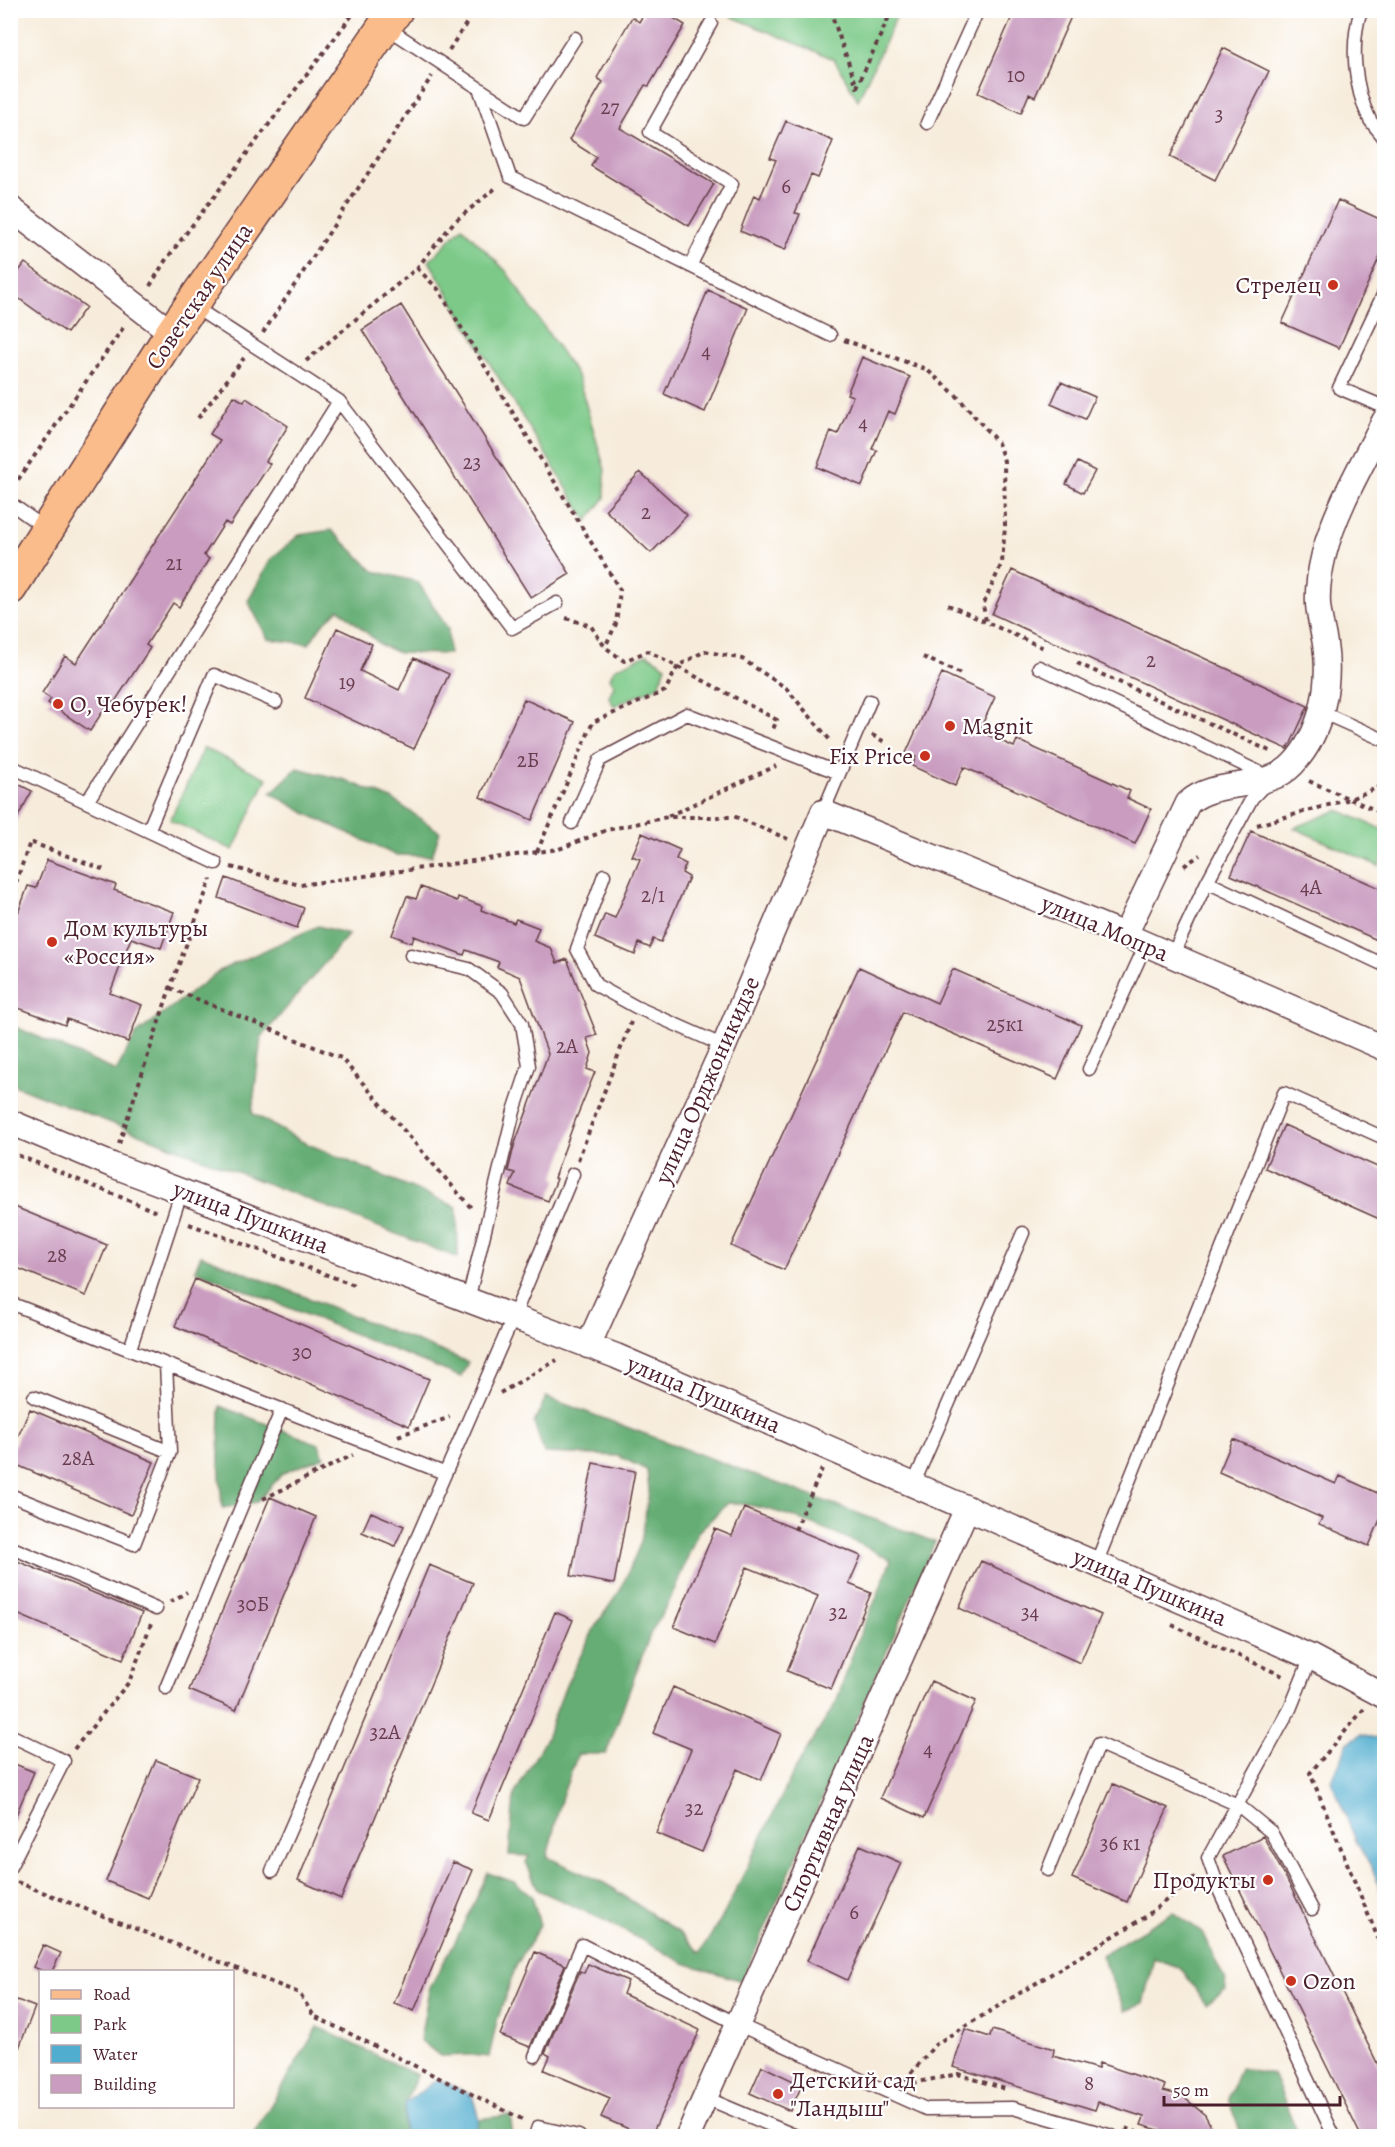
<svg xmlns="http://www.w3.org/2000/svg" width="1395" height="2147" font-family="Alegreya,serif">
<style>
.green{fill:#7cc988;stroke:#63745a;stroke-width:1.5}
.forest{fill:#65ad74;stroke:#586650;stroke-width:1.5;fill-rule:evenodd}
.water{fill:#51adcf;stroke:#4e667d;stroke-width:1.5}
.building{fill:#c99cc0}
.lines{fill:none;stroke-linecap:round;stroke-linejoin:round}
.service-casing{stroke:#643e45;stroke-width:15}
.minor-casing{stroke:#643e45;stroke-width:27}
.primary-casing{stroke:#643e45;stroke-width:36}
.path{stroke:#643e45;stroke-width:4;stroke-dasharray:4.5 4.5;stroke-linecap:butt}
.service{stroke:#fff;stroke-width:12}
.minor{stroke:#fff;stroke-width:24}
.primary{stroke:#fabc8b;stroke-width:33}
.poi-dot{fill:#c8321e;stroke:#fff;stroke-width:2}
.labels{text-anchor:middle;stroke-width:4.5;stroke-linejoin:round;paint-order:stroke}
.number-label{font-size:21px;fill:#6a3e50}
.poi-label{font-size:24px;fill:#4a1f2b;stroke:#fff;text-anchor:start}
.street-label{font-size:24px;fill:#4a1f2b;stroke:#fff}
</style>
<rect width="100%" height="100%" fill="#fff"/>
<filter id="ink" filterUnits="userSpaceOnUse"><feTurbulence type="fractalNoise" baseFrequency=".0167" numOctaves="2"/><feDisplacementMap in="SourceGraphic" scale="12" xChannelSelector="R" yChannelSelector="G"/><feConvolveMatrix kernelMatrix="1 2 1 2 8 2 1 2 1" color-interpolation-filters="sRGB"/></filter>
<filter id="wash" filterUnits="userSpaceOnUse"><feTurbulence type="fractalNoise" baseFrequency=".008" numOctaves="4" result="noise"/><feDisplacementMap in="SourceGraphic" scale="24" xChannelSelector="R" yChannelSelector="G"/><feGaussianBlur stdDeviation="1.35" result="paint"/><feColorMatrix in="noise" values="0 0 0 0 0 0 0 0 0 0 0 0 0 0 0 0 0 1.4 0 .05"/><feComposite in="paint" operator="in"/></filter>
<g filter="url(#wash)">
<rect width="100%" height="100%" fill="#f7ecdb"/>
<path class="green" d="M718,11H899L858,100L834,59Z
M462,227L506,271L578,377L605,470V498L587,521L482,351L429,261Z
M647,654L666,666L659,686L614,706L609,697L614,685L610,678L614,669Z
M204,748L267,778L233,850L170,820Z
M1338,810L1384,830V854L1379,866L1294,828Z"/>
<path class="forest" d="M331,530L374,571L418,582L448,629L449,654L399,653L381,645L339,609L321,626L309,644L268,639L248,601L271,559L299,535Z
M297,768L345,780L392,799L440,832L432,856L395,855L307,814L271,793Z
M318,926L349,934L261,1038L252,1113L301,1141L457,1207L458,1258L11,1084V1025L116,1071L136,1034L221,970Z
M201,1255L468,1362L461,1377L195,1270Z
M546,1397L935,1542L742,1981L684,1963L608,1922L538,1890L526,1862L529,1856L509,1855L514,1795L546,1738L566,1685L596,1625L621,1589L641,1542L649,1491L647,1470L618,1456L544,1453L534,1423ZM728,1503C773,1504 851,1538 891,1560L877,1596L857,1641L836,1703L796,1767L724,1914L700,1953L680,1933L606,1884L547,1857L562,1796L578,1754H606L651,1632L670,1600L698,1532Z
M220,1406L319,1444L324,1457L283,1473L257,1502L222,1508L219,1459Z
M488,1873L514,1882L532,1896L540,1925L516,1966L497,2021L489,2057L471,2055L440,2056L420,2040L429,1989L464,1925Z
M1173,1912L1202,1932L1224,1978L1226,1990L1206,2005L1181,1968L1154,1958L1143,2004L1125,2011L1101,1955Z
M318,2027L417,2075L405,2103L404,2136H252Z
M1240,2068L1273,2074L1299,2136H1242L1228,2099Z
M510,2115L513,2136H472L479,2119Z"/>
<path class="water" d="M1362,1734L1384,1741V1898L1372,1869L1357,1843L1331,1780L1342,1758L1347,1743Z
M438,2079L472,2095L479,2119L473,2136H404L405,2103Z"/>
<g id="blocks">
<path class="building" d="M646,10H660L685,25L649,86L645,85L620,128L714,184L689,226L591,166L596,157L569,140L603,82L597,78L632,17L639,22Z
M1015,10H1074L1035,97L1029,94L1021,113L978,93Z
M1223,48L1269,71L1215,180L1170,157Z
M786,121L833,141L818,178L811,175L795,213L800,214L785,250L740,231L754,195L760,198L776,160L770,158Z
M1338,200L1384,221V247L1339,348L1282,323Z
M25,263L86,307L67,333L10,292V283Z
M708,290L748,308L705,412L664,394Z
M401,305L570,574L531,598L362,330Z
M862,357L910,377L895,414L888,411L872,449L877,450L862,486L817,467L831,431L838,434L853,396L847,394Z
M1061,382L1095,397L1085,419L1051,404Z
M234,396L244,402L246,398L288,426L266,461L270,464L230,525L225,522L204,555L209,559L179,607L173,603L146,645L150,648L114,703L110,700L90,731L48,703L51,699L42,693L65,656L76,663L184,497L220,440L210,434Z
M1078,462L1095,471L1083,493L1066,484Z
M640,472L687,515L651,553L605,510Z
M1012,570L1308,706L1291,743L1287,749L992,614Z
M337,628L372,644L360,671L399,690L414,658L449,674L414,749L305,698Z
M942,673L995,697L979,731L1014,747L1017,740L1130,791L1127,798L1151,809L1135,844L964,767L955,786L912,766L916,757L906,753Z
M524,699L575,722L532,820L480,797Z
M10,780L32,791L10,831Z
M1251,831L1384,890V943L1231,875Z
M642,833L680,850L676,859L686,864L682,873L689,877L661,942L653,939L650,948L639,943L635,955L595,938L605,914L615,918L640,859L632,856Z
M47,860L116,885L114,890L174,912L161,948L131,938L110,993L142,1005L128,1042L67,1019L65,1025L10,1005V935L28,886L36,888Z
M226,878L304,908L297,928L219,898Z
M421,887L457,901L458,897L482,906L481,910L514,923L516,919L539,928L534,941L551,948L557,963L567,959L597,1035L587,1038L592,1053L587,1069L595,1072L573,1126L554,1178L557,1179L548,1201L510,1186L515,1173L508,1171L514,1146L548,1054L520,977L497,967L499,962L466,950L464,955L414,936L412,943L392,935L407,896L416,899Z
M859,967L937,1003L953,969L1081,1025L1057,1079L903,1012L784,1270L731,1246Z
M1284,1125L1384,1170V1221L1265,1168Z
M10,1205L107,1245L86,1296L10,1265Z
M195,1279L429,1379L409,1426L175,1326Z
M30,1409L154,1462L131,1515L10,1462V1455Z
M1233,1439L1336,1484L1340,1476L1384,1496V1510L1369,1546L1319,1524L1322,1518L1219,1472Z
M593,1463L635,1471L614,1584L571,1576Z
M270,1497L316,1517L236,1710L189,1690Z
M744,1508L861,1556L849,1584L871,1593L831,1689L787,1671L818,1596L747,1567L715,1644L674,1627L715,1529L732,1536Z
M371,1512L404,1526L395,1546L362,1532Z
M10,1558L142,1613L123,1659L10,1611Z
M981,1561L1101,1615L1080,1663L959,1608Z
M429,1565L473,1583L341,1899L298,1880Z
M555,1612L573,1620L489,1820L471,1813Z
M931,1681L976,1701L924,1818L880,1798Z
M673,1687L781,1734L761,1780L737,1769L702,1852L656,1833L691,1749L653,1733Z
M156,1760L198,1777L148,1898L106,1881Z
M10,1762L34,1772L11,1827H10Z
M1113,1784L1168,1808L1127,1902L1072,1878Z
M1263,1836L1290,1886L1384,2077V2136H1361L1223,1856Z
M860,1845L901,1863L847,1980L807,1961Z
M453,1862L473,1870L414,2011L394,2003Z
M43,1945L61,1953L52,1971H43L33,1967Z
M535,1952L565,1965L530,2047L500,2035Z
M588,1964L628,1981L623,1994L700,2030L651,2136H645L601,2117L610,2098L544,2070L550,2056L545,2053L580,1971L584,1973Z
M17,2000L35,2007L12,2066L10,2015Z
M965,2029L990,2037L992,2030L1054,2049L1053,2056L1098,2069L1099,2063L1165,2085L1163,2091L1182,2096L1205,2115L1216,2136H1180L1141,2125L1144,2117L1098,2102L1095,2110L953,2067Z
M762,2066L802,2085L790,2111L750,2093Z"/>
</g>
</g>
<g filter="url(#ink)">
<use href="#blocks" fill-opacity="0" stroke="#643e45" stroke-width="1.5"/>
<g class="lines">
<defs>
<path id="service" d="M1361,10C1350,44 1354,88 1370,120C1374,126 1380,132 1384,138
M386,27L524,118L575,38
M479,88L510,177L830,335
M927,123L978,10
M690,266L732,184L650,132L711,23
M1384,293L1339,388L1384,407
M193,306L339,401L512,628L557,603
M10,503L46,529
M1039,667L1271,778L1252,798L1207,882
M1321,712L1384,740
M10,766L216,863
M87,802L339,401
M823,812L870,701
M572,823L600,760L687,714L839,773
M148,831L214,675L276,702
M604,875L577,949L596,985L636,1007L724,1046
M411,955L469,969L502,993L522,1024L529,1066L514,1111L468,1300
M1172,956L1207,882L1384,965
M1089,1069L1146,944
M10,1303L444,1473
M130,1349L182,1190
M34,1397L170,1452
M913,1485L1023,1233
M10,1495L134,1544L170,1452L166,1364
M10,1547L156,1609
M1096,1564L1284,1093L1384,1138
M1311,1657L1290,1709L1208,1858L1220,1892L1334,2136
M166,1688L282,1409
M10,1735L64,1761L10,1867
M1048,1870L1099,1744L1238,1805L1271,1832L1312,1909
M272,1871L513,1318L573,1174
M535,2056L582,1945L739,2025L926,2109L1013,2108L1112,2136
M706,2098L796,2136
M535,2136L538,2127L579,2136"/>
<path id="minor" d="M10,208L172,333
M1125,935L1188,803C1217,777 1266,793 1293,764C1322,733 1331,685 1325,644C1323,631 1319,617 1318,604C1317,587 1320,570 1324,554C1335,510 1364,461 1384,421
M10,1122L112,1165L616,1356L1311,1657L1384,1696
M588,1346L724,1046L823,812L1125,935L1384,1048
M688,2136L967,1508"/>
<path id="primary" d="M10,588L172,333L396,10"/>
</defs>
<use href="#service" class="service-casing"/>
<use href="#minor" class="minor-casing"/>
<use href="#primary" class="primary-casing"/>
<path class="path" d="M830,10L857,87L892,10
M449,50L475,10
M417,268L438,289L620,590L616,624L605,647
M150,286L165,261L356,10
M263,333L432,76
M844,340L926,369L957,396L998,443L1004,461L1005,526L1002,563L983,605L986,621
M306,361L417,268L454,222L497,187
M198,418L244,358
M13,487L125,325
M948,605L1046,649
M566,618L591,626L605,647L624,661L648,651L777,720L773,729
M923,657L963,675
M1077,663L1272,752
M872,735L885,742
M1309,781L1384,814
M668,816L776,766
M1257,825L1350,799L1384,785
M537,852L593,722L665,691L678,666L705,651L742,659L786,688L830,740
M1184,866L1200,855
M231,867L300,885L559,849L607,830L667,817H736L788,839
M10,900L30,842L105,870
M170,988L341,1058L473,1210
M119,1144L170,988L211,879
M10,1152L157,1212
M578,1160L631,1022
M189,1224L357,1286
M500,1393L557,1360
M398,1436L450,1417
M263,1499L353,1455
M795,1530L822,1469
M170,1602L187,1592
M1172,1625L1285,1677
M1364,1709L1310,1773L1384,1953
M74,1749L129,1682L151,1624
M17,1882L299,1993L314,2016L524,2120
M905,2080L936,2044L1145,1917L1197,1876
M913,2083L958,2074L1005,2089
M1126,2128L1147,2136"/>
<use href="#service" class="service"/>
<use href="#minor" class="minor"/>
<use href="#primary" class="primary"/>
</g>
</g>
<g class="poi-dot">
<circle cx="1333" cy="285" r="6"/>
<circle cx="58" cy="704" r="6"/>
<circle cx="950" cy="726" r="6"/>
<circle cx="925" cy="756" r="6"/>
<circle cx="52" cy="942" r="6"/>
<circle cx="1268" cy="1880" r="6"/>
<circle cx="1291" cy="1981" r="6"/>
<circle cx="778" cy="2094" r="6"/>
</g>
<g class="labels">
<g class="number-label">
<text x="1016" y="82">10</text>
<text x="610" y="114">27</text>
<text x="1219" y="121">3</text>
<text x="786" y="193">6</text>
<text x="706" y="358">4</text>
<text x="863" y="430">4</text>
<text x="472" y="469">23</text>
<text x="646" y="519">2</text>
<text x="174" y="570">21</text>
<text x="1151" y="667">2</text>
<text x="347" y="689">19</text>
<text x="528" y="767">2Б</text>
<text x="1311" y="894">4А</text>
<text x="653" y="902">2/1</text>
<text x="1005" y="1031">25к1</text>
<text x="567" y="1053">2А</text>
<text x="57" y="1262">28</text>
<text x="302" y="1359">30</text>
<text x="78" y="1465">28А</text>
<text x="253" y="1611">30Б</text>
<text x="838" y="1619">32</text>
<text x="1030" y="1619">34</text>
<text x="385" y="1739">32А</text>
<text x="928" y="1756">4</text>
<text x="694" y="1815">32</text>
<text x="1120" y="1850">36 к1</text>
<text x="854" y="1919">6</text>
<text x="1089" y="2090">8</text>
</g>
<g class="poi-label">
<text x="1321" y="293" text-anchor="end">Стрелец</text>
<text x="70" y="712">О, Чебурек!</text>
<text x="962" y="734">Magnit</text>
<text x="913" y="764" text-anchor="end">Fix Price</text>
<text x="64" y="936">Дом культуры<tspan x="64" dy="28">«Россия»</tspan></text>
<text x="1256" y="1888" text-anchor="end">Продукты</text>
<text x="1303" y="1989">Ozon</text>
<text x="790" y="2088">Детский сад<tspan x="790" dy="28">"Ландыш"</tspan></text>
</g>
<g class="street-label">
<text transform="translate(199 296) rotate(-56)" y="8">Советская улица</text>
<text transform="translate(1105 928) rotate(23)" y="8">улица Мопра</text>
<text transform="translate(707 1080) rotate(-66)" y="8">улица Орджоникидзе</text>
<text transform="translate(251 1217) rotate(21)" y="8">улица Пушкина</text>
<text transform="translate(704 1394) rotate(23)" y="8">улица Пушкина</text>
<text transform="translate(1150 1587) rotate(23)" y="8">улица Пушкина</text>
<text transform="translate(828 1823) rotate(-66)" y="8">Спортивная улица</text>
</g>
</g>
<rect width="1395" height="2147" fill="none" stroke="#fff" stroke-width="36"/>
<rect x="39" y="1970" width="195" height="138" fill="#ffffff" stroke="#b7a5aa" stroke-width="1.5"/>
<rect x="51" y="1990" width="30" height="9" fill="#fabc8b" stroke="#b7a5aa" stroke-width="1.5"/>
<text x="93" y="2000" font-size="18" fill="#4a1f2b">Road</text>
<rect x="51" y="2015" width="30" height="18" fill="#7cc988" stroke="#b7a5aa" stroke-width="1.5"/>
<text x="93" y="2030" font-size="18" fill="#4a1f2b">Park</text>
<rect x="51" y="2045" width="30" height="18" fill="#51adcf" stroke="#b7a5aa" stroke-width="1.5"/>
<text x="93" y="2060" font-size="18" fill="#4a1f2b">Water</text>
<rect x="51" y="2075" width="30" height="18" fill="#c99cc0" stroke="#b7a5aa" stroke-width="1.5"/>
<text x="93" y="2090" font-size="18" fill="#4a1f2b">Building</text>
<path d="M1164 2096v9h176v-9" fill="none" stroke="#4a1f2b" stroke-width="3"/>
<text x="1173" y="2096" font-size="18" fill="#4a1f2b" stroke="#ffffff" stroke-width="4.5" paint-order="stroke">50 m</text>
</svg>
